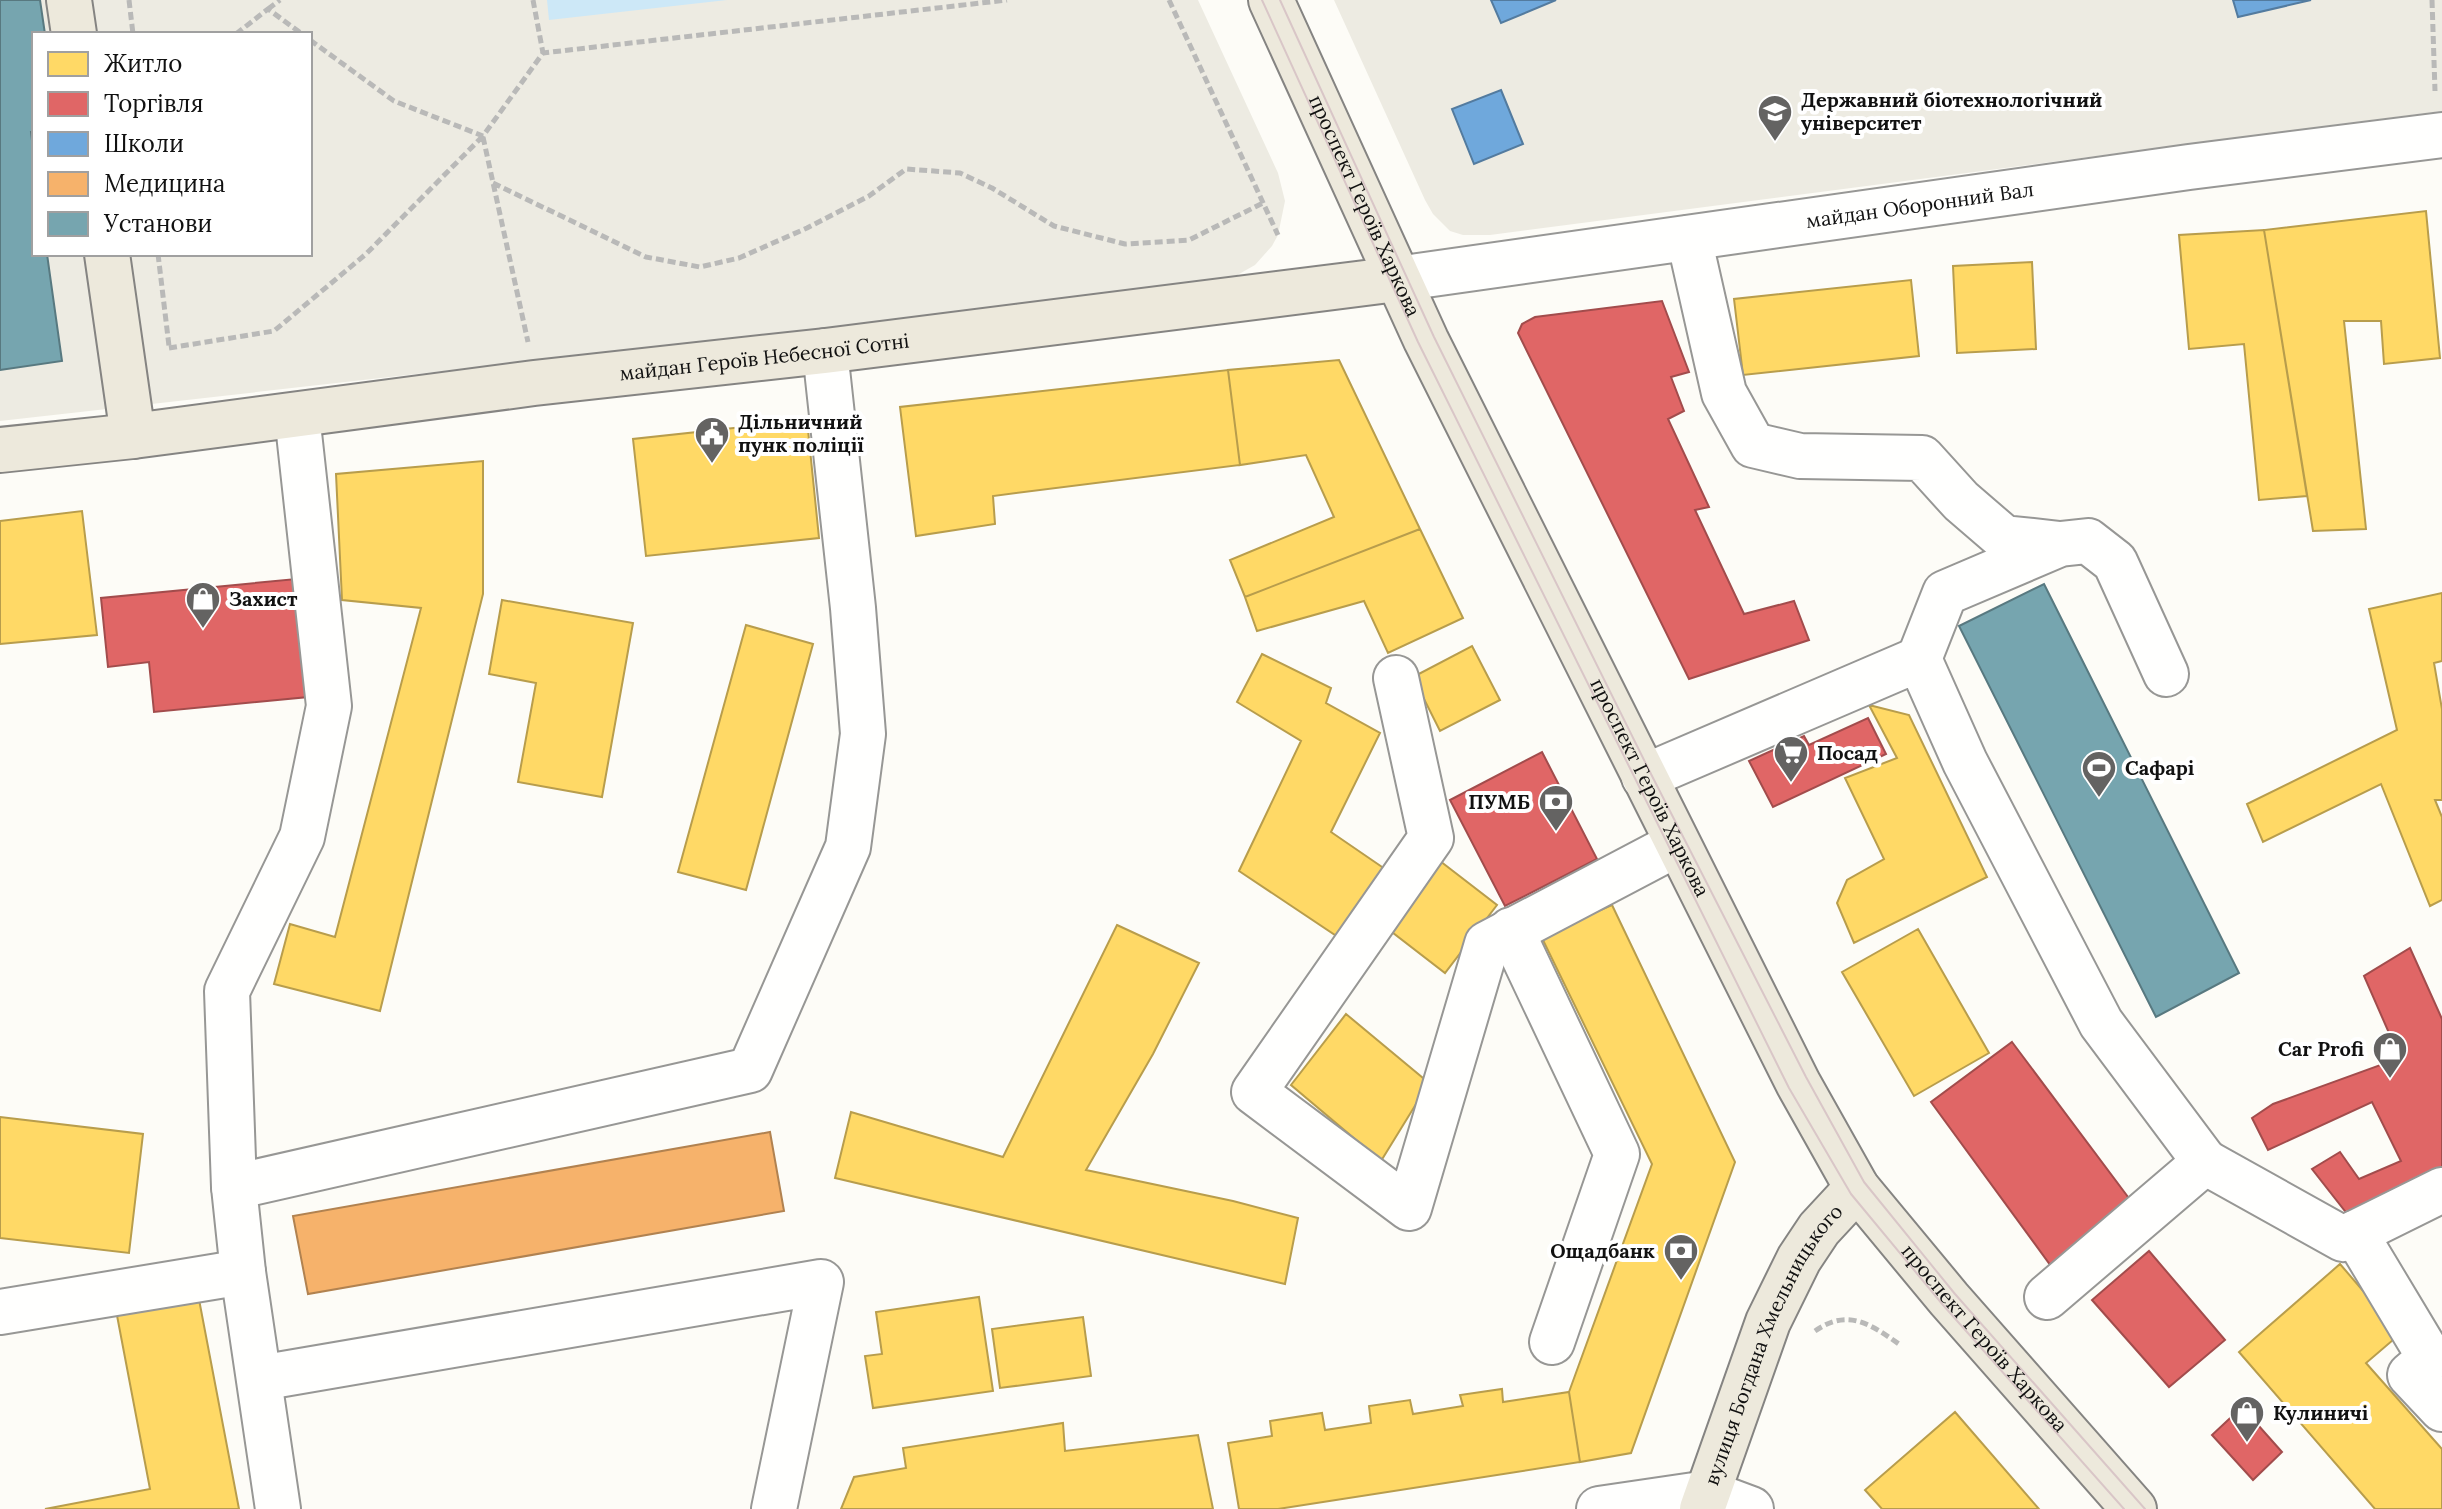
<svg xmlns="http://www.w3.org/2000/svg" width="2442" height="1509" font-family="Lora,serif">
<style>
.plaza{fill:#edebe2;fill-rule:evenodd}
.water{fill:#cde8f7}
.homes{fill:#ffd966;stroke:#b89d4c;stroke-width:2}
.shops{fill:#e06666;stroke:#a24c4c;stroke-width:2}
.schools{fill:#6fa8dc;stroke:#537b9f;stroke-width:2}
.health{fill:#f6b26b;stroke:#b18250;stroke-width:2}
.public{fill:#76a5af;stroke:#587980;stroke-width:2}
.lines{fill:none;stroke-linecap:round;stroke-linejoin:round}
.minor-casing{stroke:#979795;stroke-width:48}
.major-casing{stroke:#858482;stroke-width:48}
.path{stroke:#b9b9b8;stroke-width:5;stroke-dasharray:8 4;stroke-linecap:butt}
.minor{stroke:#fffffe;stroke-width:44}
.major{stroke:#ede9dc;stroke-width:44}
.tram{stroke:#d9c6c7;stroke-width:2}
.labels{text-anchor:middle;stroke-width:8;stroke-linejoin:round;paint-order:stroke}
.poi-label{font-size:20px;font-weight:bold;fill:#111;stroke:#fff;text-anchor:start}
.street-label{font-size:20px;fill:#111;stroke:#fff}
</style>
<rect width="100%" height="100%" fill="#fdfcf7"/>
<path class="plaza" d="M0,0H1198L1278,173L1285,201L1278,235L1272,246L1255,265L1232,278L1197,286L0,421ZM34,34H310V254H34Z
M1334,0H2442V111L1490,235H1463L1450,231L1433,214L1425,200Z"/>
<path class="water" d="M547,0H727L549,20Z"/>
<path class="homes" d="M2426,211L2440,358L2384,364L2381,321H2344L2366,529L2313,531L2264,230Z
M2264,230L2307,496L2259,500L2244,344L2189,349L2179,235Z
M2032,262L2036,349L1957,353L1953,266Z
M1911,280L1919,356L1743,375L1734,299Z
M1339,360L1420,529L1245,597L1230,560L1334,517L1306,455L1240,465L1228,370Z
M1228,370L1240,465L993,496L995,524L916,536L900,407Z
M807,420L819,538L646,556L633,439Z
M483,461V594L380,1011L274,984L290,924L335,937L421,608L342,600L336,474Z
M82,511L97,635L0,644V521Z
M1420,529L1463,618L1388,653L1364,601L1257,631L1245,597Z
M2442,593V661L2434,663L2442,709V800H2435L2442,817V900L2430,906L2381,784L2263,842L2247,804L2397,730L2369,609Z
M502,600L633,623L602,797L518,782L536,683L489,674Z
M746,625L813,644L746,890L678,872Z
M1472,646L1500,700L1440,731L1413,677Z
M1262,654L1331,688L1326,703L1380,733L1331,832L1385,869L1344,941L1239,871L1301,741L1237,702Z
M1869,705L1909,715L1987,877L1854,943L1837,903L1847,880L1884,859L1845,778L1897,758Z
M1440,861L1497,905L1445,973L1388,929Z
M1612,905L1735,1162L1631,1453L1580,1462L1569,1392L1652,1164L1541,936Z
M1117,925L1199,963L1153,1054L1086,1170L1233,1201L1298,1218L1285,1284L835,1178L851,1112L1003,1157Z
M1918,929L1989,1053L1914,1096L1842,972Z
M1346,1014L1429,1083L1381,1161L1291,1085Z
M0,1117L143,1134L129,1253L0,1238Z
M2340,1264L2400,1334L2366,1363L2442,1449V1509H2375L2239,1352Z
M197,1289L239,1509H45L150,1489L115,1305Z
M979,1297L993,1391L873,1408L865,1356L882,1354L876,1312Z
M1083,1317L1091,1376L1000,1388L992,1329Z
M1502,1389L1503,1402L1569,1392L1580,1462L1278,1509H1239L1228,1443L1272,1436L1270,1421L1322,1413L1325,1430L1371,1423L1369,1406L1410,1400L1413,1414L1463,1406L1460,1395Z
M1955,1412L2039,1509H1882L1865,1490Z
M1063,1423L1065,1451L1198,1435L1213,1509H841L854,1477L906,1468L903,1448Z"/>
<path class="shops" d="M1662,301L1689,372L1671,377L1684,411L1668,419L1709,507L1695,510L1744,614L1794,601L1809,640L1689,679L1518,333L1522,324L1535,317Z
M296,579L308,697L154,712L149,662L108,667L101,598Z
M1868,718L1886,754L1773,807L1749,761L1804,736L1809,745Z
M1542,752L1597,859L1505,906L1450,800Z
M2410,948L2442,1019V1180L2352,1220L2312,1169L2340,1152L2359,1179L2401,1161L2372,1102L2268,1150L2252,1118L2273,1104L2400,1058L2364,976Z
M2012,1042L2134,1205L2051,1266L1931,1102Z
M2149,1251L2225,1340L2169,1387L2092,1300Z
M2242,1407L2282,1452L2253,1480L2212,1435Z"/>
<path class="schools" d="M1491,0H1556L1501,23Z
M2233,0H2311L2238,17Z
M2233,0H2311L2238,17Z
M1501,90L1523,144L1474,164L1452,109Z"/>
<path class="health" d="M770,1132L784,1211L308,1294L293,1216Z"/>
<path class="public" d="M0,0H40L45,34H34V132H31L34,158V254H47L62,361L0,370Z
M2044,584L2239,973L2156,1017L1959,626Z"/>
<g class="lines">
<defs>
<g id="minor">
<path d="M1689,238L1724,393L1753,445L1800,456L1922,458L1961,501L2004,538L2060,544"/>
<path id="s1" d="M1397,279L2189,167L2442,135"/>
<path d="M1919,659L1945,593L2060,544L2088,541L2115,562L2166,674"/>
<path d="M1396,678L1431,838L1254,1092L1409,1208L1487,944L1677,844"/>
<path d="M1644,777L1919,659L1965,762L2101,1023L2205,1162L2047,1297"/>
<path d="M1511,930L1617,1154L1552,1342"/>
<path d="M2205,1162L2343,1239L2442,1190"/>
<path d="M234,1187L227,991L302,837L329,706L297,415"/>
<path d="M2355,1233L2430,1358L2410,1375L2442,1409"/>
<path d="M0,1312L243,1272"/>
<path d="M260,1378L821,1282L774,1509"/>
<path d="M278,1509L243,1272L234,1187L750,1070L848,847L863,734L853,608L825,351"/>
<path d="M1599,1509L1708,1493L1751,1509"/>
</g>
<g id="major">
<path d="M69,0L74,34"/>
<path id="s2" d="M1271,0L1426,340L1798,1083L1857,1188L1949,1299L2134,1509"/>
<path d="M107,254L133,436"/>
<path id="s3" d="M0,450L133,436L534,383L825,351L1397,279"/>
<path id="s4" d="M1702,1509L1768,1322L1799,1259L1819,1229L1857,1188"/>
</g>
</defs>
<use href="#minor" class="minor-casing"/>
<use href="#major" class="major-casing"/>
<path class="path" d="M129,0L133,34
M533,0L543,53
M1169,0L1278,235
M2432,0L2435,91
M268,9L280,0
M236,34L268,9L302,34
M310,40L394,101L483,136L543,53L1007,0
M483,137L528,342
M493,183L646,257L700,267L739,258L807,228L869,196L906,169L960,173L992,188L1054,226L1125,244L1189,240L1263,203
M158,254L169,346
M169,348L274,331L366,254L483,136
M1815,1331C1848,1308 1870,1324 1899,1344"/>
<use href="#minor" class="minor"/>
<use href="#major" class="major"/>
<path class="tram" d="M1262,0L1418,342L1789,1088L1851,1194L1943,1305L2124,1509
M1280,0L1434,337L1651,774L1806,1077L1864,1182L1955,1294L2145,1509"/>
</g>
<defs>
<symbol id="university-pin" viewBox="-11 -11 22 30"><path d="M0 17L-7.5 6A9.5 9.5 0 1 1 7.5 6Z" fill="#646362" stroke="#fff"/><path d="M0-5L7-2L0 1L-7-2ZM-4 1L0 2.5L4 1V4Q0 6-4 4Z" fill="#fff"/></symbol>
<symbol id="civic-pin" viewBox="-11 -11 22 30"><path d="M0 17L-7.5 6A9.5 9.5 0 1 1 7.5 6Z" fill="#646362" stroke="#fff"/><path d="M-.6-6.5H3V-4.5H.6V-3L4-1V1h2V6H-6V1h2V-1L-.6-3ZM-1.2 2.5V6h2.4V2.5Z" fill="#fff"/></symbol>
<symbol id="shop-pin" viewBox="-11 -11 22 30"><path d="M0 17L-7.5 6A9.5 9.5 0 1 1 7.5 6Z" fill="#646362" stroke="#fff"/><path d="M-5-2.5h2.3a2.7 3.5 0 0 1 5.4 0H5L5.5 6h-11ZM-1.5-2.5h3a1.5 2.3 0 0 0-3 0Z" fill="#fff"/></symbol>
<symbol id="supermarket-pin" viewBox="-11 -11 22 30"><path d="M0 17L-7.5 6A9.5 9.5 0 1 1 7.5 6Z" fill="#646362" stroke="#fff"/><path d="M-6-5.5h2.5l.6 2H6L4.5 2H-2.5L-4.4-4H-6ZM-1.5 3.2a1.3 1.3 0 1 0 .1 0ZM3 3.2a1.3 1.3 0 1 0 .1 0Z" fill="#fff"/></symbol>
<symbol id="stadium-pin" viewBox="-11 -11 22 30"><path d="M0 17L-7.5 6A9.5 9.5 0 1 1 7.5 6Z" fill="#646362" stroke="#fff"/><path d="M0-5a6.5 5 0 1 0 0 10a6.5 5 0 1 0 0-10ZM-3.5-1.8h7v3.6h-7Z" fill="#fff"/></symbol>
<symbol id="bank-pin" viewBox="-11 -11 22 30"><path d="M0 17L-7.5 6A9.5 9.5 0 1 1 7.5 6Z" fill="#646362" stroke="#fff"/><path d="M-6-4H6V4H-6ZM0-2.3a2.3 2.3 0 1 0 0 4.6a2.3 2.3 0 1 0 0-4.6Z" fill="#fff"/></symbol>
</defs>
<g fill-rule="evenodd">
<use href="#university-pin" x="1755" y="92" width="40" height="54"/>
<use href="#civic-pin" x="692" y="414" width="40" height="54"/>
<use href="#shop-pin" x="183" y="579" width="40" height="54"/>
<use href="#supermarket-pin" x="1771" y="733" width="40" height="54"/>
<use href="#stadium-pin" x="2079" y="748" width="40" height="54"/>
<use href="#bank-pin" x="1536" y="782" width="40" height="54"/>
<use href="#shop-pin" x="2370" y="1029" width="40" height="54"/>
<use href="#bank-pin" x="1661" y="1231" width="40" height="54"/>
<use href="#shop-pin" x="2227" y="1393" width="40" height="54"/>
</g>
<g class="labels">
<g class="poi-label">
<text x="1801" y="107">Державний біотехнологічний<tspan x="1801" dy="23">університет</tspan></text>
<text x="738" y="429">Дільничний<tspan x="738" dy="23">пунк поліції</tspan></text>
<text x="229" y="606">Захист</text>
<text x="1817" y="760">Посад</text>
<text x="2125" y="775">Сафарі</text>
<text x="1530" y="809" text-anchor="end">ПУМБ</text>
<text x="2364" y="1056" text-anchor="end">Car Profi</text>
<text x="1655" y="1258" text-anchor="end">Ощадбанк</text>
<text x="2273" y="1420">Кулиничі</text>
</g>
<g class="street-label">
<text dy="7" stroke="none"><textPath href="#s2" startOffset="226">проспект Героїв Харкова</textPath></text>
<text dy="7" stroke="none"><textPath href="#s1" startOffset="528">майдан Оборонний Вал</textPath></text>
<text dy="7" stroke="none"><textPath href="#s3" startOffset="770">майдан Героїв Небесної Сотні</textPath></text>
<text dy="7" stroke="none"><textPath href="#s2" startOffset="874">проспект Героїв Харкова</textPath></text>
<text dy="7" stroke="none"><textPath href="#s2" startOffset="1522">проспект Героїв Харкова</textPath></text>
<text dy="7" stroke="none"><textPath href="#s4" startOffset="180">вулиця Богдана Хмельницького</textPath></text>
</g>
</g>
<rect x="32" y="32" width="280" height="224" fill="#ffffff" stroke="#a0a0a0" stroke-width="2"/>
<rect x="48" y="52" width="40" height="24" fill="#ffd966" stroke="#a0a0a0" stroke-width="2"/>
<text x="104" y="72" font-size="24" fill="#111111">Житло</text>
<rect x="48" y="92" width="40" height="24" fill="#e06666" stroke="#a0a0a0" stroke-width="2"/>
<text x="104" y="112" font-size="24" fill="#111111">Торгівля</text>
<rect x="48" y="132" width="40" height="24" fill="#6fa8dc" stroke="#a0a0a0" stroke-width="2"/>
<text x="104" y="152" font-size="24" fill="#111111">Школи</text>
<rect x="48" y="172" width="40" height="24" fill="#f6b26b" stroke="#a0a0a0" stroke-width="2"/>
<text x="104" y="192" font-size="24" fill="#111111">Медицина</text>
<rect x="48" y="212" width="40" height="24" fill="#76a5af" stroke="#a0a0a0" stroke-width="2"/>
<text x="104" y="232" font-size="24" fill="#111111">Установи</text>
</svg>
